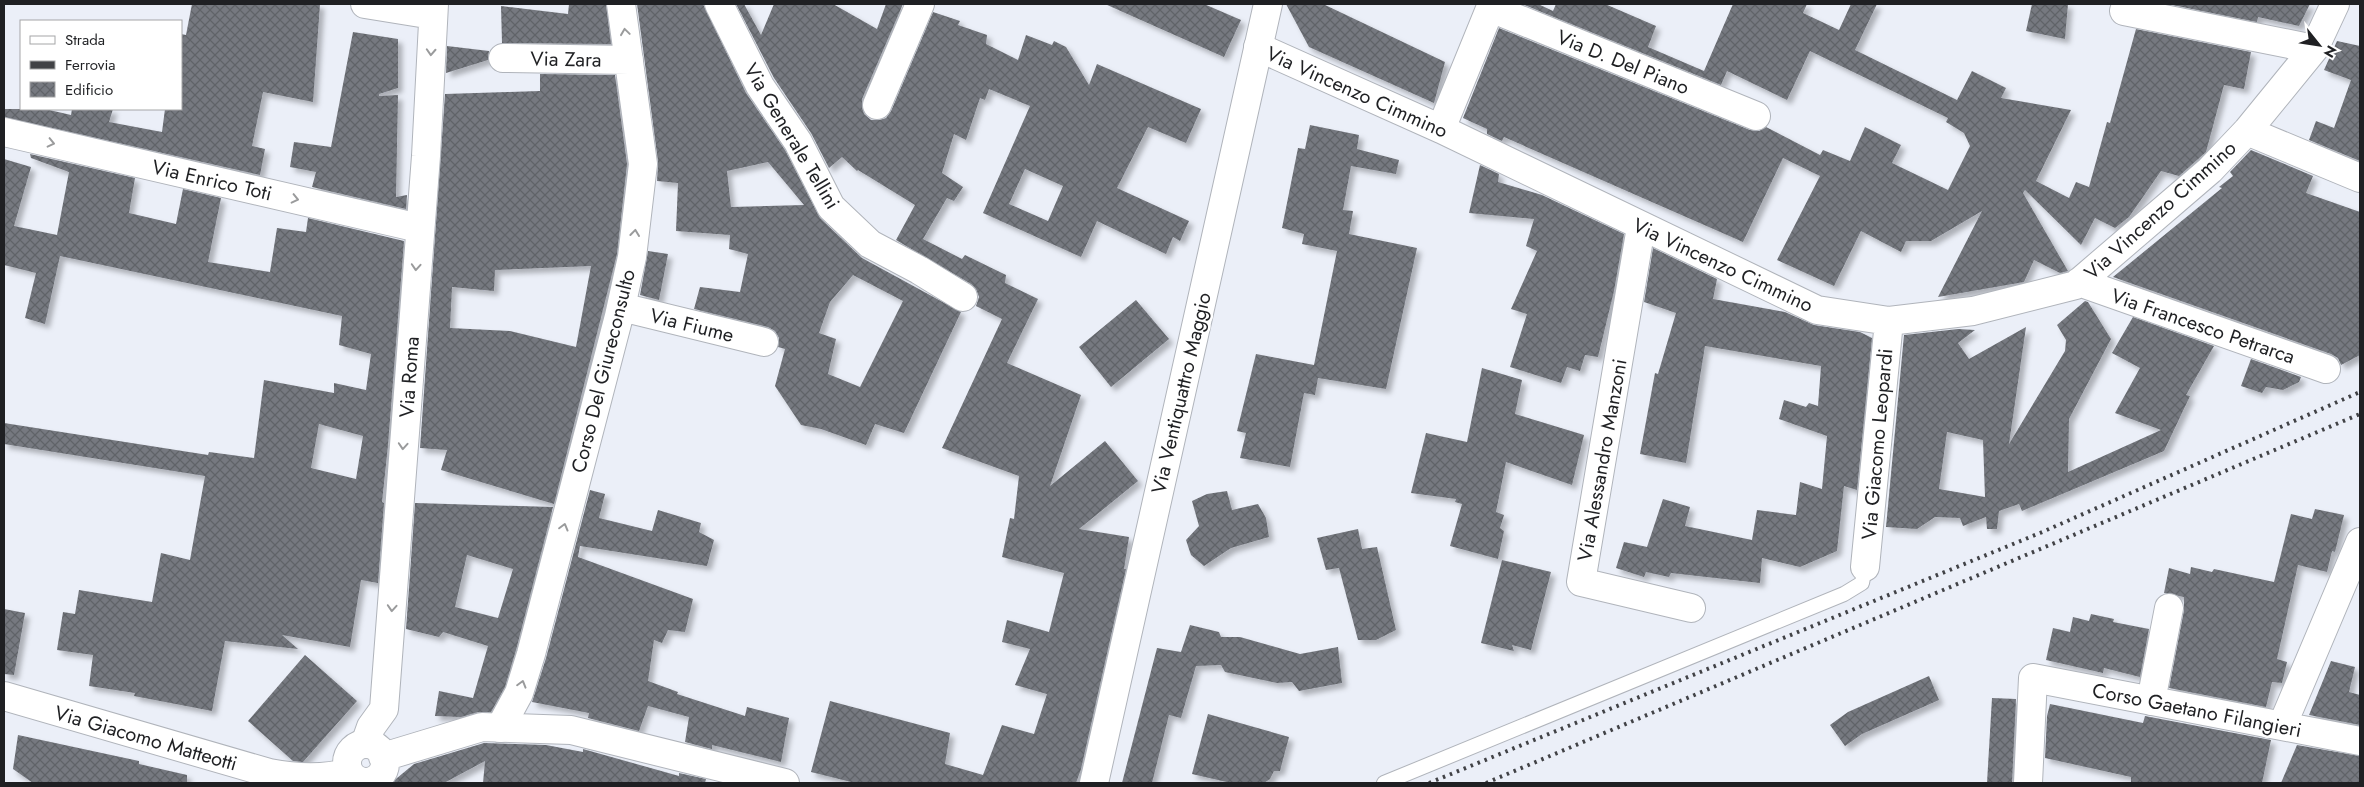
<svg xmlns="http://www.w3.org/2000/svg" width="2364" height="787" font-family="Jost,sans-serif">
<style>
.building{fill:url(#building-cross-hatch);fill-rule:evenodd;filter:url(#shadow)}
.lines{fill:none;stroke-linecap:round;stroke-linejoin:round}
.lane-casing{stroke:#b0b4bb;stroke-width:16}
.street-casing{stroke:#b0b4bb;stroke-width:30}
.secondary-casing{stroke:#b0b4bb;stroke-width:30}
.lane{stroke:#fff;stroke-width:14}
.street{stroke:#fff;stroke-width:28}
.secondary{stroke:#fff;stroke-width:28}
.rail{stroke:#414246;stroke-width:4;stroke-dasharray:2.5 5;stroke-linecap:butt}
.oneway{stroke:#9a9b9c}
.labels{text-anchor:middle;stroke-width:5;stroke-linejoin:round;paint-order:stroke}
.street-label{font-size:20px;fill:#1f2023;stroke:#fff}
</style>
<defs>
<pattern id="building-cross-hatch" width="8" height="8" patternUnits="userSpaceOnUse" patternTransform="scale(1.25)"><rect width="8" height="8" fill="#767980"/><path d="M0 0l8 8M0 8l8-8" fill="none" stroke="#606368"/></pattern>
<filter id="shadow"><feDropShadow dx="4.5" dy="4.5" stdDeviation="2.5" flood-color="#0004"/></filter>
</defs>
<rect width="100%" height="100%" fill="#ebeff8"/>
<path class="building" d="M192,4H320L313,102L263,92L252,146L265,149L260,175L4,117V109H45L71,115L72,109H113L109,122L162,132L165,109H181V34L186,35Z
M569,4H606L611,44L502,43L501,6L568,14Z
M637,4H703L746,93L785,150L820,218L862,258L961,312L904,433L875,424L866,445L821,429L801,425L775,386L785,349L778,347L779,338L775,331L768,327L694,309L700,287L740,292L748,254L729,249L730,235L676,231L678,183L657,181L658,162ZM768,162L804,205L731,207L727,171ZM853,275L903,301L860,387L828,374L836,339L819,333L830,302Z
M736,4H744L761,35L774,4H833L877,29L886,4H903L862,99V107L864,114L871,120H879L886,118L891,111L933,12L960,21L958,25L987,35L986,44L1018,60L1026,35L1052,45L1054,41L1066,47L1089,85L1097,64L1201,109L1186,143L1148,127L1117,188L1189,221L1180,241L1173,237L1166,254L1097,221L1081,257L983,213L1030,106L989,89L985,100L980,98L966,140L954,134L942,173L963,187L954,201L947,198L923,239L962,259L965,255L1006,275L1005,283L1038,299L1007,363L1081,395L1050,486L1105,441L1138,481L1079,529L1129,537L1124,569H1126L1081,769L1076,783H855L811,772L830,701L950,733L945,764L983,775L1002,725L1034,734L1047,694L1015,685L1030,649L1002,642L1007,620L1049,632L1064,573L1002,557L1010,518L1014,519L1019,476L942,448L1002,319L976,306L979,297L976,289L971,284L896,240L915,205L858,170L857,171L842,157L829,168L811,133L774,78ZM1025,169L1063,186L1048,221L1009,204Z
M1105,4H1204L1241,20L1224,57Z
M1286,4H1323L1445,62L1434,103L1309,47Z
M1522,4H1538L1553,11L1556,4H1605L1656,26L1648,47L1704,71L1733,4H1807L1803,13L1839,30L1851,4H1877L1855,50L1957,100L1972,71L2006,88L2001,98L2071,110L2036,181L2069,198L2076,182L2089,187L2107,122L2110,123L2136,29L2251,52L2244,89L2224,85L2206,152L2179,176L2161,171L2129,217L2115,228L2095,218L2081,245L2025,190L2023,193L2068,271L2060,273L2034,260L2024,282L1938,297L1982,211L1931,241H1906L1901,252L1861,231L1834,286L1777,260L1820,176L1783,158L1743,242L1504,137L1502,141L1487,134V129L1463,118L1499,28L1750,130L1759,131L1766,127L1820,155L1823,150L1850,161L1865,127L1901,145L1892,163L1948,190L1970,146L1964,133L1946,122L1948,118L1810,51L1787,100L1727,71L1721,85Z
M2032,4H2068L2065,39L2026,31Z
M2167,4H2310L2299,26L2258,17L2257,22Z
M353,32L398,39V88L379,94V96L398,95L396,197L407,195L406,209L312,187L316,172L290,167L294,142L331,147Z
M2337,41L2360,46V161L2309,140L2316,121L2334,128L2351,80L2324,70Z
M447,46L489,51L488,60L446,73Z
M540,74L615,75L627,164L617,254L554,504L441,470L447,450L420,448L445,94L540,91ZM591,266L576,347L510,331L450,328L452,287L494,291L495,270Z
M1310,125L1359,135L1357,149L1399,160L1396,174L1351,166L1343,210L1353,211L1349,234L1417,248L1386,389L1318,378L1315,395L1304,393L1290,467L1240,458L1246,433L1237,431L1256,354L1314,365L1337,251L1302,244L1304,234L1282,228L1298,148L1305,149Z
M2251,150L2313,176L2306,193L2360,212V355L2341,365L2338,358L2331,354L2113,277L2222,188L2219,187L2233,176L2230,172Z
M30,154L135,178L129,213L176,224L183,189L221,198L208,262L270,272L277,228L306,232L308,218L404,241L388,445L382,502L384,503L378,583L361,580L350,647L282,635L298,649L225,641L212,711L134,696L135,693L89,686L93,655L57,650L63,612L75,614L79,590L152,602L161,553L190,560L205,476L4,444V423L208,455L209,452L254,458L264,380L334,393V383L366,390L371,354L339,345L342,316L60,256L45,324L25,318L36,273L4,265V159L31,167L14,226L57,235L69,172L31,158ZM319,424L363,436L356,479L311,468Z
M1480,165L1499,174L1498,182L1542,195L1624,234L1614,291L1598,357L1585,355L1580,371L1567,367L1561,383L1510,367L1527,314L1511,309L1537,251L1526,246L1534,219L1469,213Z
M1653,248L1717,279L1713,299L1785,312L1814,325L1860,332L1872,338L1857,490L1844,486L1837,551L1800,567L1762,558L1760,583L1671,573L1669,577L1646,572L1644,577L1616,568L1624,542L1647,547L1663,499L1690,507L1685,526L1752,540L1757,510L1796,515L1800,482L1822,489L1827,436L1779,419L1784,400L1806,407L1809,403L1818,406L1821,366L1705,346L1686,463L1640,454L1655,373L1658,374L1676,313L1644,302Z
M648,251L668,254L659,300L640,295Z
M1136,300L1169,339L1111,387L1079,347Z
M2085,301L2088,302L2111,339L2069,419L2068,472L2161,430L2115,413L2140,368L2112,353L2133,317L2214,346L2186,395L2190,396L2164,451L2022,511L2019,504L1999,511L1997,529H1987L1986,517L1963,526L1960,518L1935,517L1917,529L1886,527L1904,335L1958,329L1975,330L1958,343L1969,359L2026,327L2009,444L2065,351L2066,340L2057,325ZM1947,432L1983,440L1985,497L1939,489Z
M2251,359L2301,377L2299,382L2283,390L2266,387L2262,393L2241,386Z
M1482,368L1522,380L1515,414L1584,435L1572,485L1506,462L1496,512L1504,515L1500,528L1504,531L1498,559L1450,546L1462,504L1455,502L1456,499L1411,493L1426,433L1467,442Z
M590,490L605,494L599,518L652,531L658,510L701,523L699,532L714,540L707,566L580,546L578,557L693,599L685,632L668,630L662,643L654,640L648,681L678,692L677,694L745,716L747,707L789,718L781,762L712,745V749L685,742L689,717L648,706L639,731L588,718L589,713L532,702L546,658Z
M1227,491L1232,510L1258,504L1266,518L1269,537L1231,548L1204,566L1191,555L1186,540L1199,526L1192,501L1207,494Z
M415,503L553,507L516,650L505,687L491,712H478L461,717L435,716L439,691L473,698L488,646L443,632L439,637L406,629ZM467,555L513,569L498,618L455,607Z
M2315,509L2344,515L2335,552L2332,551L2327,572L2298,565L2277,659L2287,662L2282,683L2272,682L2266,707L2169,688L2184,610V597L2164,593L2169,568L2190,574L2191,567L2212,572L2214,569L2274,582L2291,514L2312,519Z
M1358,529L1362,549L1377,547L1396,630L1376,640H1358L1339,568L1326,570L1317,538Z
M1502,560L1551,572L1531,650L1512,645L1514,651L1481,643Z
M4,609L25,613L14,675L4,674Z
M2091,614L2114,619L2113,622L2149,629L2140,677L2104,668L2103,673L2046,660L2053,628L2070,632L2073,617L2089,621Z
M1190,625L1219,632L1221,637H1240L1300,654L1338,647L1342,683L1299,691L1292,682L1277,683L1225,672L1221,665L1196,666L1181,718L1169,715L1152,783H1122L1157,648L1181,652Z
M305,655L357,701L303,762L293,761L248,721Z
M2331,661L2355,667L2349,692L2360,695V725L2309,715Z
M1929,676L1939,700L1862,734L1845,746L1830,725L1848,712Z
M1992,698L2016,699L2012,783H1987Z
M2050,704L2143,723L2145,716L2271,740L2262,783H2131V777L2045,758L2047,716Z
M1208,714L1289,737L1280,771H1274L1270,779L1264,783H1231L1192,774Z
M18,735L139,761V764L187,775V783H33L13,769Z
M484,743L546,745L583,752V749L679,776V773L706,779L705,783H483L485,761L444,783H391L414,764Z
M2297,745L2360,756V783H2281Z"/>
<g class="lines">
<defs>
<path id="lane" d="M1384,783L1844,594L1862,583L1865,567"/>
<path id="street" d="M365,4L433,15
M719,4L760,86L798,142L831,207L870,244L919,270L963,297
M1491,8L1756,116
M2124,11L2314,49
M1258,47L1441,129L1817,310L1889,321L1973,311L2076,285L2210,170L2247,131L2314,49L2335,4
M503,58L629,60
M877,105L920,4
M1441,129L1492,4
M2247,131L2360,178
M4,132L419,228
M1641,227L1581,582L1691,608
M2079,282L2326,369
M621,307L764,342
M1865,567L1889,321
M2151,701L2169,608
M2282,726L2360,542
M500,728L519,693L531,654L619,316L632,257L643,164L621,4
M365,744L371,727L384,709L426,156L434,4
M365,783V782
M2028,783L2033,678L2360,741"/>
<path id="secondary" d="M4,696L269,773C295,778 323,780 349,772
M347 763a19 19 0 1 1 38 0a19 19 0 1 1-38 0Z
M383,757L482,727L571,730L785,783
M1094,783L1268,4"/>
</defs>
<use href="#lane" class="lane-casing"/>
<use href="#street" class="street-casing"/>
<use href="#secondary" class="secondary-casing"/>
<use href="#lane" class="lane"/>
<use href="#street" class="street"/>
<use href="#secondary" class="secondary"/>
<path class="rail" d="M1429,783L2040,533L2360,392
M1486,783L2360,414"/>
</g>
<defs><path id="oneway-chevron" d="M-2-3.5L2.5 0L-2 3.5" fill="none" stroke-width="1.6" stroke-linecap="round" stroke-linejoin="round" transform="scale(1.25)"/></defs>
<g class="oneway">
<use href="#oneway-chevron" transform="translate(625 32) rotate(-98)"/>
<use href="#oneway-chevron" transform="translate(431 52) rotate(93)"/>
<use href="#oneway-chevron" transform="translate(51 143) rotate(13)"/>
<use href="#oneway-chevron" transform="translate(295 199) rotate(13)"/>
<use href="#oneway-chevron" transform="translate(635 233) rotate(-83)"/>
<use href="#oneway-chevron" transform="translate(416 267) rotate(94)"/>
<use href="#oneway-chevron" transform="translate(403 446) rotate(94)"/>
<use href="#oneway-chevron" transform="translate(564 527) rotate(-75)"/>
<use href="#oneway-chevron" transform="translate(392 608) rotate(94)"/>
<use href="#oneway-chevron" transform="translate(522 684) rotate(-74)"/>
</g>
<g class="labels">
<g class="street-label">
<text transform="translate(566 59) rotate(1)" y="7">Via Zara</text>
<text transform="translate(1623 62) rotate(22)" y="7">Via D. Del Piano</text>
<text transform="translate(1357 92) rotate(24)" y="7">Via Vincenzo Cimmino</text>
<text transform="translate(792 136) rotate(59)" y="7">Via Generale Tellini</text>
<text transform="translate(212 180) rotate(13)" y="7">Via Enrico Toti</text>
<text transform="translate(2160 210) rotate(-42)" y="7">Via Vincenzo Cimmino</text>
<text transform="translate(1723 265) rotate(25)" y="7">Via Vincenzo Cimmino</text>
<text transform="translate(692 325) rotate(14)" y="7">Via Fiume</text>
<text transform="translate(2203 326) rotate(19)" y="7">Via Francesco Petrarca</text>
<text transform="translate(603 371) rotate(-76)" y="7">Corso Del Giureconsulto</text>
<text transform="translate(409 377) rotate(-86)" y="7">Via Roma</text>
<text transform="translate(1181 393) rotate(-77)" y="7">Via Ventiquattro Maggio</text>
<text transform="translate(1877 444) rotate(-85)" y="7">Via Giacomo Leopardi</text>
<text transform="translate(1602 460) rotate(-80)" y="7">Via Alessandro Manzoni</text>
<text transform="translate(2197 710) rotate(11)" y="7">Corso Gaetano Filangieri</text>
<text transform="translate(146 738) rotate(16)" y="7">Via Giacomo Matteotti</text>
</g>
</g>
<rect width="2364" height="787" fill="none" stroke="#1f2023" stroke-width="10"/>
<rect x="20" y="20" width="162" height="90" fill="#ffffff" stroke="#a5a6a7"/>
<rect x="30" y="36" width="25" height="8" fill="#ffffff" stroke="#a5a6a7"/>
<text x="65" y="45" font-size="15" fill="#1f2023">Strada</text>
<rect x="30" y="61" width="25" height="8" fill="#414246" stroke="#a5a6a7"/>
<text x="65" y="70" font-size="15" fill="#1f2023">Ferrovia</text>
<rect x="30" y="82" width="25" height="15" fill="url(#building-cross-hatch)" stroke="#a5a6a7"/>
<text x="65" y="95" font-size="15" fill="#1f2023">Edificio</text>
<g transform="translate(2319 45) rotate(120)" stroke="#ffffff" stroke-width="4" paint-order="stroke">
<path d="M0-4L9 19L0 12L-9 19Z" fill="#1f2023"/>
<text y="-8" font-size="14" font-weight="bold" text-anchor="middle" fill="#1f2023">N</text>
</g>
</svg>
